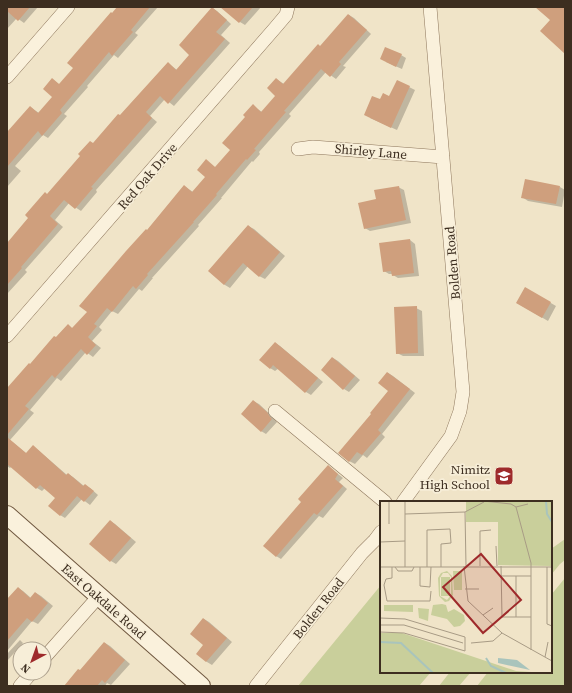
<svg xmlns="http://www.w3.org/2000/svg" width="572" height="693" font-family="'Source Serif 4',serif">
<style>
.green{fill:#c9cf9b}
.shadow{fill:#0003}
.building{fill:#cf9f7d}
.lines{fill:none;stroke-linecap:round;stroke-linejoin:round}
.street-casing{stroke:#8d765c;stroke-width:14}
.secondary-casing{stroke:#6f573f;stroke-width:20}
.street{stroke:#faf1dc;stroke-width:13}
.secondary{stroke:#faf1dc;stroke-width:18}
.labels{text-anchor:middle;stroke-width:3.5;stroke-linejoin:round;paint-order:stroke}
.street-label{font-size:13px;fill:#3d2e20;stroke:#f7eed8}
.poi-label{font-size:13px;fill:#3d2e20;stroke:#f7eed8;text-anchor:end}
.inset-river{fill:none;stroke:#a9c4bc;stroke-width:2}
.inset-road{fill:none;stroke:#a89b85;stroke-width:1}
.view{fill:#9e2a2b;fill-opacity:0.15;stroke:#9e2a2b;stroke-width:2}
.inset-edge{fill:none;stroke:#3d2e20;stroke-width:2}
</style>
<rect width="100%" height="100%" fill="#f0e4c8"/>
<path class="green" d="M565,539V560L560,564L551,575V549Z
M565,578V686H477L488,672H551V595Z
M381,585V672H431L419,686H298Z
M450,672H471L459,686H439Z"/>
<path class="shadow" d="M7,7H38L24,23L17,18L7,29Z
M119,7H158L135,33L138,35L118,58L114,55L87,86L88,87L64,114L67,116L48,138L43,135L15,166L21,171L7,187V134L30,107L39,113L53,97L52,79L60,85L74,68L112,14Z
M232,7H261L245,25L240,22Z
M212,8L217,11L231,24L221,35L230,43L174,106L165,99L150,116L157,122L96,190L97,192L81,211L69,203L55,220L63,227L25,270L27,272L7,294V244L48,195L168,63L177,70L191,54Z
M349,15L354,18L371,34L343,66L346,67L336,79L326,72L289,114L291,116L259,152L260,154L253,162L252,161L221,198H222L198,225L199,226L152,278H153L142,291L139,289L118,314L112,311L99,327L102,330L92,341L101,348L93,357L86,352L61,381L57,378L30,410L34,413L10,440L27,454L33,447L38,450L67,475L68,474L73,477L84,486L90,488L98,495L90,505L82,499L65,518L60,515L56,497L45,488L42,491L37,488L12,466L10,468L7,466V389L68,325L73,329L88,312L147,231L184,186L193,192L206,177V161L216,168L231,150L246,117L253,106L262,112L277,95L276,79L284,84L321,47Z
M401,55L406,58L402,69L386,62Z
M397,81L415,90L397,130L370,118L390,98Z
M398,187L404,190L411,223L370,231L365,228L377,200Z
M560,187L565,190L562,207L528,201L522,197Z
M248,226L254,229L285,256L265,279L259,276L248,266L230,288L225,285L209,271Z
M410,240L415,244L419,276L398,278L393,275V274H389L384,271Z
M525,288L556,306L548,321L517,303Z
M416,308L422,311L424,356H403L397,353Z
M275,343L280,346L323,382L311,395L306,392L279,368L275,371L270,368Z
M333,358L338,361L360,380L349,392L344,389Z
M388,373L393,376L415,393L382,434L385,437L367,458L363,455L355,464L349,461L373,413L389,390Z
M253,401L259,404L273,417L277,422L266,434L261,431Z
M328,466L343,478L339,482L347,489L323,518L319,516L281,559L276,556Z
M110,521L115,524L136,542L116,564L111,561L91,544Z
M18,588L23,591L31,598L36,593L41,596L53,606L38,624L32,621L7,651V609Z
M204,619L209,622L232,642L212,665L207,662L197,654L204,645Z
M20,640L23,643L7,661V654Z
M105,643L110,646L130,664L111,685L107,683L105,686H65L80,671Z"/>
<path class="building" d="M7,7H30L18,21L7,11Z
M117,7H150L131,30L133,32L112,56L109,52L83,83L60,110L62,113L42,136L38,131L7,167V132L30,106L38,113L52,97L43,89L52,78L59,84L73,68L67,63L111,12L112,13Z
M212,7L227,20L216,32L225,39L168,104L160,96L146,112L152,118L91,187L93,188L75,209L64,200L50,216L58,224L21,267L22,268L7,285V243L28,218L25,215L45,192L47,194L80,156L78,154L90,141L93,143L118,114L120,115L168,62L176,70L189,55L179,45Z
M220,7H253L239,23Z
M535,7H565V54L540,31L550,20Z
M348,14L367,30L339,62L341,64L330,77L321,69L284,111L286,112L254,149L256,150L247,160L246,159L216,194L217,195L193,222H194L147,274L148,275L136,289L133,286L112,312L107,308L94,324L97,326L88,337L96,345L87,355L81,349L55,378L52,375L25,406L29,409L7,435V388L29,363L30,364L54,336L56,337L68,324L72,328L87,312L79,306L126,251L146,229L147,230L184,185L192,192L205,177L197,170L206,159L215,167L230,150L222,143L245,117L243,115L253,104L261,112L275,96L267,88L276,78L283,84L318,44L320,46Z
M385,47L402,54L396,67L380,59Z
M397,80L410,86L391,128L364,115L372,96L380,99L383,93L389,96Z
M525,179L560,186L556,204L521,198Z
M399,186L406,220L364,229L358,203L376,199L374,190Z
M248,225L280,252L259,277L243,263L224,285L208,271Z
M410,239L414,273L392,276L391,271L383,272L379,243Z
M525,287L551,302L542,318L516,303Z
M417,306L418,353L396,354L394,307Z
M275,342L318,378L305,393L273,365L270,369L259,360Z
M332,357L355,376L343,390L321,370Z
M387,372L410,389L378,430L381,433L362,455L357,452L349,462L338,453L371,414L370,413L388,391L378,383Z
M253,400L267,412L270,417L272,419L261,432L241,414Z
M7,437L26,453L33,445L66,475L68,473L83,486L85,484L94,491L84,502L77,496L60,516L48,506L55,498L40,485L36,489L7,464Z
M328,465L338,474L335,479L343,486L317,515L314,513L276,557L263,546L301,502L298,499Z
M110,520L131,538L110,562L89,544Z
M18,587L30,598L35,592L48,603L32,622L27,618L7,641V599Z
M203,618L227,638L206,662L196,654L203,645L190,634Z
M104,642L125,660L105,683L102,680L97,686H64L78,669L80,670Z"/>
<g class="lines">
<defs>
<path id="street" d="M7,77L68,7
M298,149L313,147L443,157
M7,336L275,28L286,15L288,7
M275,411L385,502
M403,502L451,436L460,411L463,392L430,7
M44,658L99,596
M20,686L31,673
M256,686L362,553L375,540L381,532"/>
<path id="secondary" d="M7,515L201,686"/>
</defs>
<use href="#street" class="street-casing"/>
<use href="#secondary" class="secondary-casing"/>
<use href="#street" class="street"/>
<use href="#secondary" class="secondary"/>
</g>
<defs>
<symbol id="school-square" viewBox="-11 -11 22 22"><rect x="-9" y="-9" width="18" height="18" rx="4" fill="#9e2a2b" stroke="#f7eed8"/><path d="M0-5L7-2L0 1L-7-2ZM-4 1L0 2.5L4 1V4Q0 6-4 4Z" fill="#fff"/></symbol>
</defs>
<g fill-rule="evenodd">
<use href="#school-square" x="493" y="465" width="22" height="22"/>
</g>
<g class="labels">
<g class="street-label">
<text transform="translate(371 151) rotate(5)" y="5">Shirley Lane</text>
<text transform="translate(147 176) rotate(-49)" y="5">Red Oak Drive</text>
<text transform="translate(452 263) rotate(-95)" y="5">Bolden Road</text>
<text transform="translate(104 601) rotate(41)" y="5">East Oakdale Road</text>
<text transform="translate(318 608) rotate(-52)" y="5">Bolden Road</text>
</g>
<g class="poi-label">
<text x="490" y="474">Nimitz<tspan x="490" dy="15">High School</tspan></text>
</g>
</g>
<g transform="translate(380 501)">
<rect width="172" height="172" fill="#f0e4c8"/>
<path d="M86,0H172V65L118,64V21H86ZM67,70L72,75L73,94L69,100L65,101L59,95L58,77L61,72ZM63,72H68L71,76V94L67,99L60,95V77ZM73,70H82V89H74ZM61,76H70V95H61ZM62,103L66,104L68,111L74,108L84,114L85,120L80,125L74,126L67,118L51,114L53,104ZM4,104H33V111L4,110ZM38,107L49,108L48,120L39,117ZM0,132H22L136,170L167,172H0Z" fill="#c9cf9b" fill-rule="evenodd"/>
<path d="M118,157L137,159L150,169L118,162Z" fill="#a9c4bc"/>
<path class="inset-river" d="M166,0L167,13L172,21M0,141L21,142L53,172M106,157L111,165L126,172"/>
<path class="inset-road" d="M9,0V23M25,0V66M103,0L131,3L136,6L151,62V149M136,6L148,3M85,11L104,1M25,13L85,11L86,65M0,41L25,40M116,45L117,65M84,65L88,100L122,132L172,160M100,65V30L111,29M121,65L122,116H151M0,66H172M12,66V77L6,78L4,84L7,100H50L51,90M15,66L18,70H32L34,66M40,66V85L50,86L51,66M47,66V29L70,28L71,42L61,43V66M167,66V123L172,125M121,75H151M85,88H99M103,114L113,107M136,116V75M0,117L25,118L85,136V150L24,132L0,131M0,124H24L83,142M91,142L113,140L122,132M165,156L168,141"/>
<path class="view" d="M101,53L141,99L103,132L63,86Z"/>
<rect width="172" height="172" class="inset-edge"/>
</g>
<rect width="572" height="693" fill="none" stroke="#3d2e20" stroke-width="16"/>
<g transform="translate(32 661) rotate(221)"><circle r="19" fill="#f7eed8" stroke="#ada18e"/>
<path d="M0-3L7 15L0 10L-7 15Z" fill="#9e2a2b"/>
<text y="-6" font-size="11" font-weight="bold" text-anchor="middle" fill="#3d2e20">N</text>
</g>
</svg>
